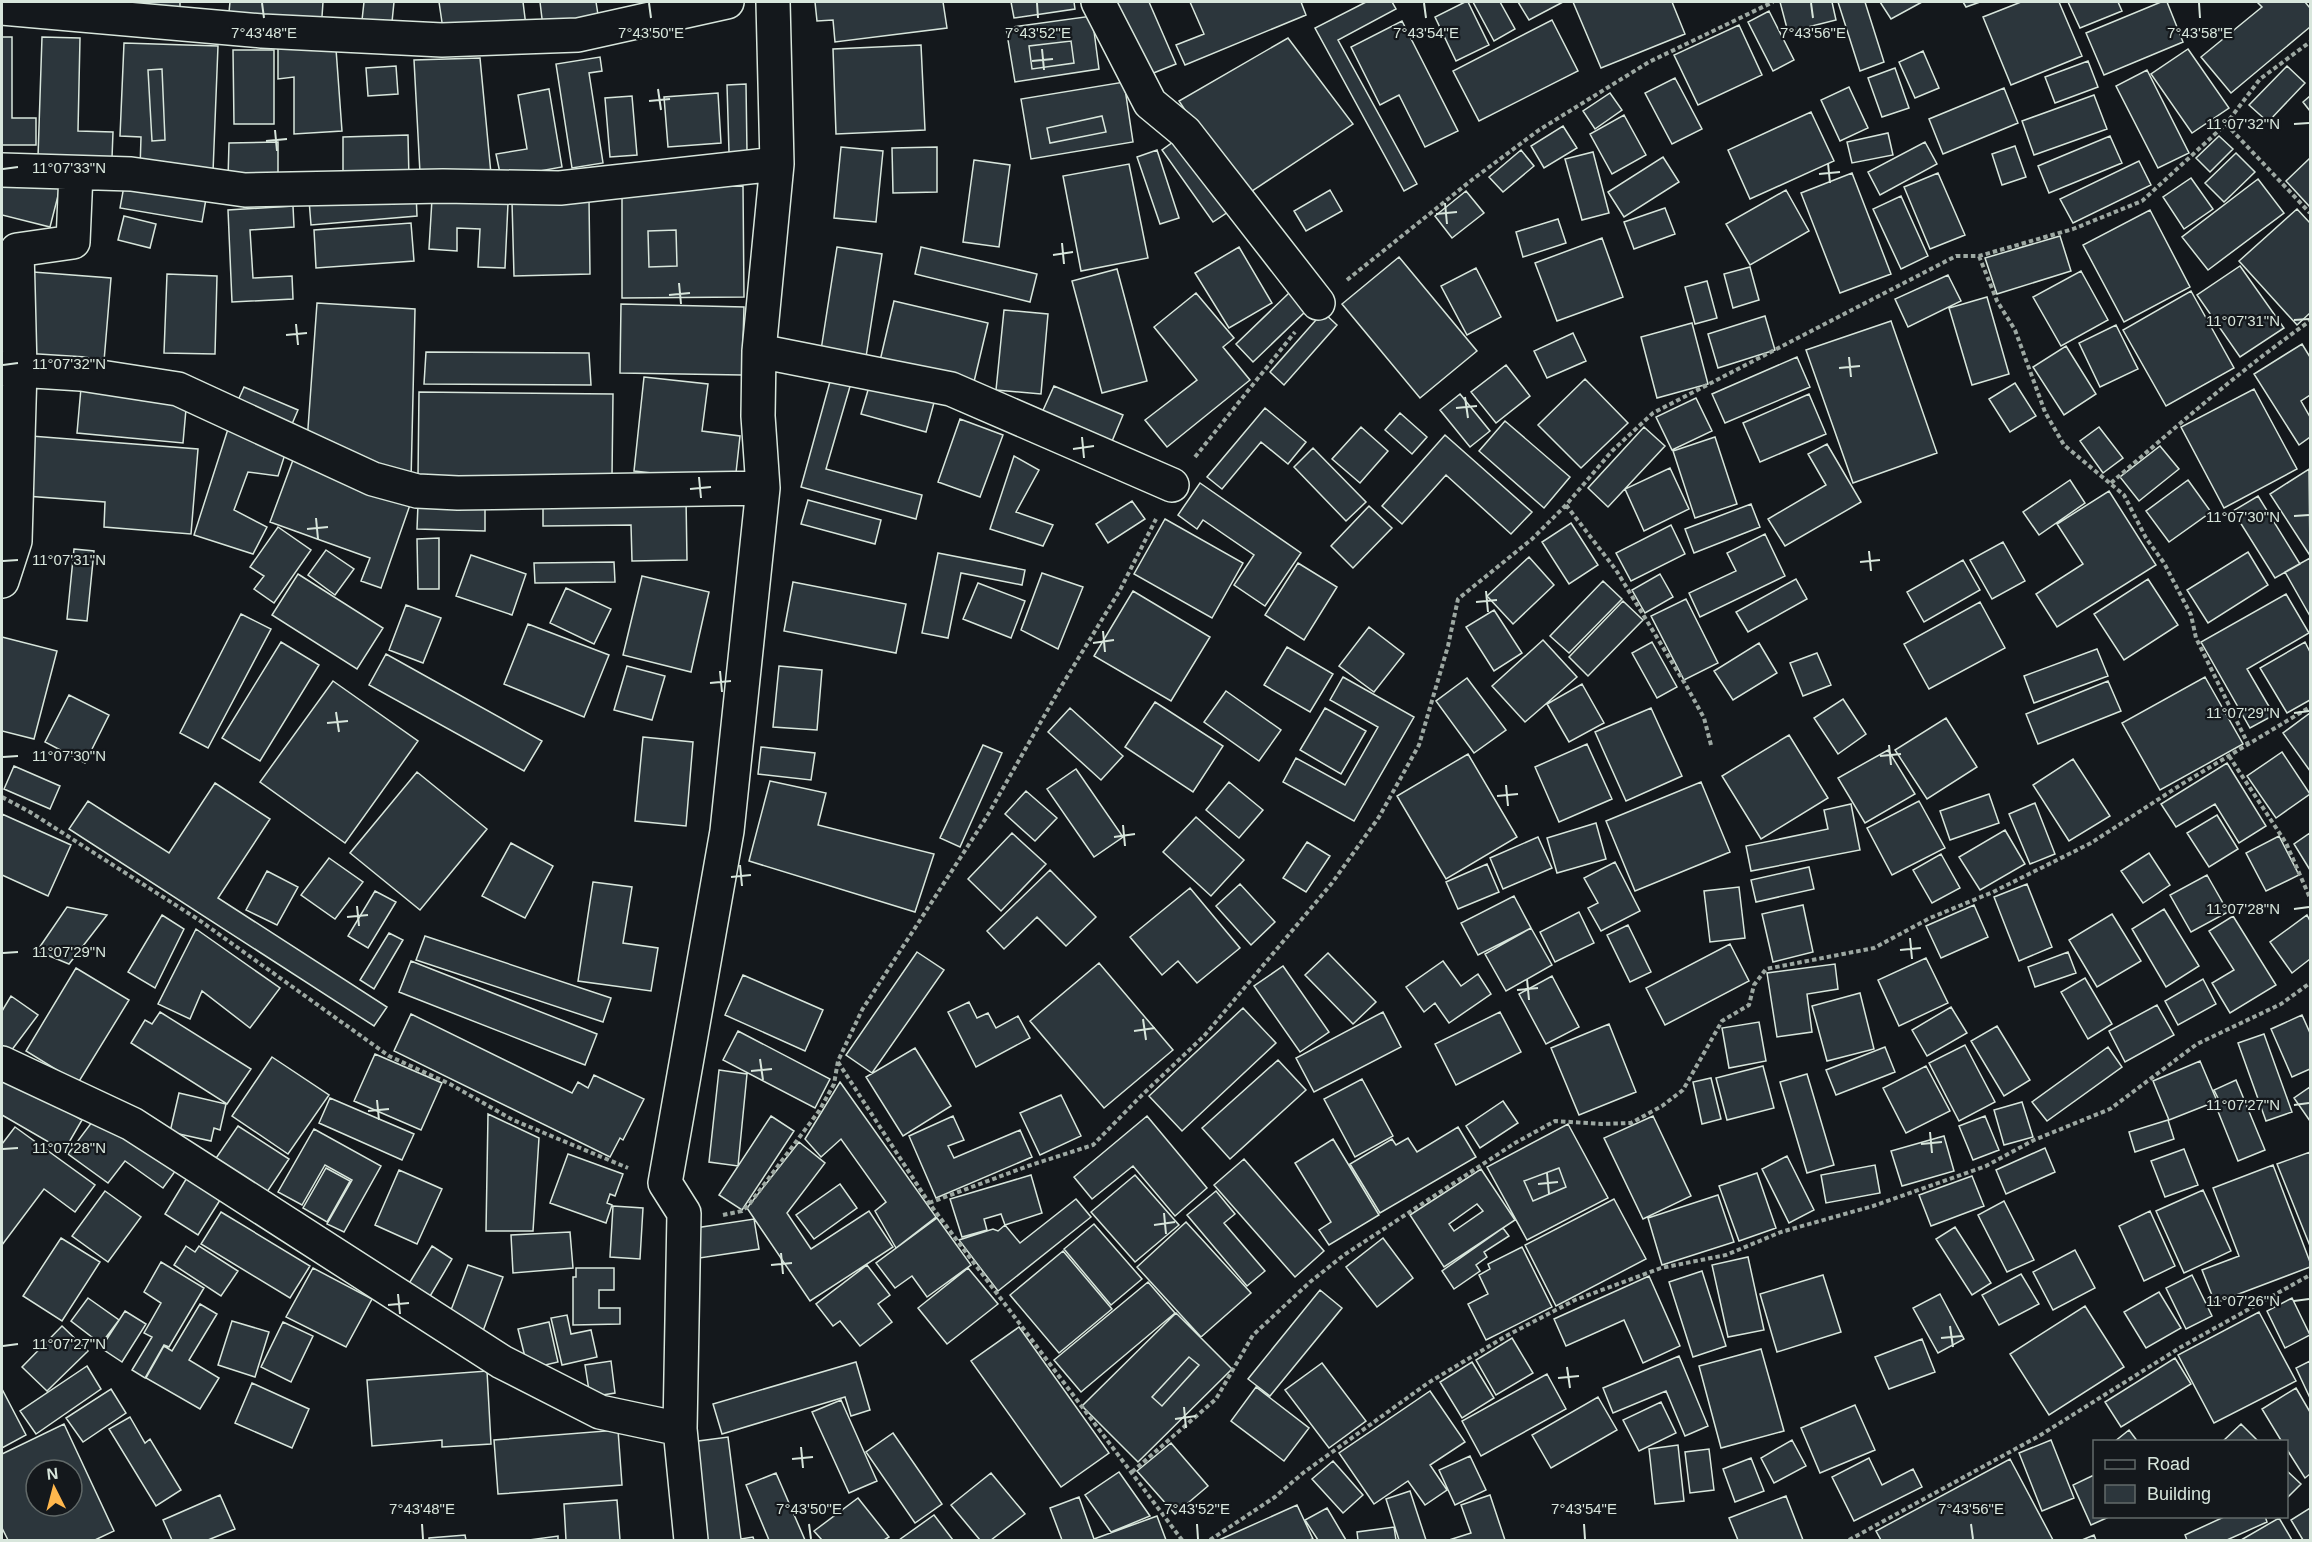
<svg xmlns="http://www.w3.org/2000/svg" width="2312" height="1542" font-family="Arial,sans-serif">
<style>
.building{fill:#2c363c;stroke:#d8e6dc;stroke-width:1.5;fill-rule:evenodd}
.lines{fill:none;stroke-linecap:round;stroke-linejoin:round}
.minor-casing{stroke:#d8e6dc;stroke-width:36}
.path{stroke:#9da8a2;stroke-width:4;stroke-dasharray:4.5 3;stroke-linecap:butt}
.minor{stroke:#14181c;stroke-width:33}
.ticks{fill:none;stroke:#d8e6dc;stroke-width:2}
.ticks-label{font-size:15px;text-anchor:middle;fill:#d8e6dc;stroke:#14181c;stroke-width:4.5;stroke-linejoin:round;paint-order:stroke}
</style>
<rect width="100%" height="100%" fill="#14181c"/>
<path class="building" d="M90,2H180V15Z
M230,2H323L321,31L228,22Z
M364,2H394L391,32L361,29Z
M439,2H523L526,26L444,36Z
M540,2H596L599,21L543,27Z
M815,2H943L947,28L835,42L833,20L817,21Z
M1011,2H1074L1075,9L1014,18Z
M1113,2H1149L1176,64L1146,76Z
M1190,2H1301L1306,15L1185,65L1176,45L1204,34Z
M1366,2H1392L1396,9L1338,40L1417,184L1404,191L1315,28Z
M1465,2H1468L1489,45L1456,61L1435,17Z
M1473,2H1500L1515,29L1494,41Z
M1518,2H1563L1529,20Z
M1573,2H1672L1685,34L1601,68Z
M1780,2H1832L1836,20L1788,32Z
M1838,2H1865L1884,62L1860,71Z
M1880,2H1922L1891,19Z
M1963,2H1980L1966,7Z
M2021,2H2059L2082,56L2011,85L1983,17Z
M2068,2H2118L2122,11L2080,28Z
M2161,2H2167L2183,42L2104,75L2086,33Z
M2257,2H2305L2310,8V27L2231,93L2201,57L2262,7Z
M1769,11L1794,60L1773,71L1748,22Z
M1092,16L1099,69L1015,82L1006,28ZM1071,41L1074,63L1032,69L1029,46Z
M1552,20L1578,71L1479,121L1453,71Z
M1402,21L1458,131L1425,147L1399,95L1380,105L1351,47Z
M1739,25L1762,75L1698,105L1674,55Z
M2,37H12V118H36V145H2Z
M42,37L80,38L78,131L113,132L112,158L38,157Z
M1288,38L1353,124L1243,197L1179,101Z
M1071,41L1074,63L1032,69L1029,46Z
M124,43L218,46L213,172L140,169L141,137L120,136ZM162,69L165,140L152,141L148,70Z
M921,45L925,130L836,134L833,49Z
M278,46L336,49L342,131L294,134V77L278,79Z
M2188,49L2229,108L2192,133L2151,74Z
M233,50H274V124H234Z
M1923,51L1939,88L1915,98L1899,62Z
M600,57L602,71L589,73L603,163L572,168L556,64Z
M480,58L491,174L420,173L414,60Z
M2088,61L2098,87L2055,103L2045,77Z
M396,66L398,94L368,96L366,68Z
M2287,66L2305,83L2268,122L2249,105Z
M1895,68L1909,108L1882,117L1868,78Z
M162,69L165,140L152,141L148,70Z
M2147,70L2189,153L2158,168L2116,86Z
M1675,78L1702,129L1672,144L1645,93Z
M1124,82L1133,142L1031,159L1021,99ZM1102,116L1106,132L1050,143L1047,128Z
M746,84L747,152H729L727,85Z
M1849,87L1868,128L1840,141L1821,100Z
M2004,88L2018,123L1943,154L1929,119Z
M549,89L562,167L501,178L496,154L527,149L518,95Z
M718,93L721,143L668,147L664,97Z
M1610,93L1622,110L1595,129L1583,111Z
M2094,95L2107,129L2034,155L2022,121Z
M632,96L637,155L610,157L605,98Z
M2310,96V111L2303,102Z
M1811,112L1834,161L1750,199L1728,150Z
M1624,115L1646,155L1612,174L1590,134Z
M1102,116L1106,132L1050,143L1047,128Z
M1563,126L1577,148L1544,168L1531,146Z
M1888,133L1893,155L1852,163L1847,142Z
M408,135L409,179L343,180V137Z
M2110,136L2122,163L2049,193L2038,166Z
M2219,136L2233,149L2210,172L2196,158Z
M1180,137L1231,210L1213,222L1162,150Z
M278,142V179H228L229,143Z
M1925,142L1937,164L1880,195L1868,172Z
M2015,146L2026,177L2002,185L1992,154Z
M841,147L883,151L876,222L834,218Z
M937,147V192L893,193L892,148Z
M1157,150L1179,218L1160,224L1137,157Z
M1521,150L1534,166L1503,192L1489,177Z
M1593,152L1609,213L1582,220L1565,159Z
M2236,153L2255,172L2224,202L2205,183Z
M1663,157L1679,182L1624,217L1608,192Z
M2310,158V207L2286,181Z
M974,160L1010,165L999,247L963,242Z
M2139,161L2151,185L2073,223L2060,199Z
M1129,164L1148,258L1081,271L1063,176Z
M1852,173L1891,274L1840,293L1801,193Z
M1938,173L1965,235L1930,249L1904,187Z
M5,175L60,188L50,227L2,215V187Z
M2191,178L2213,209L2184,229L2163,197Z
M2258,179L2284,213L2208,270L2182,237Z
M124,186L206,199L202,222L120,208Z
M743,186L744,297L622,298V187ZM676,230L677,266L649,267L648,231Z
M1330,190L1342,211L1306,231L1294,211Z
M1786,190L1809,231L1750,265L1726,224Z
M1466,191L1484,213L1452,238L1435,216Z
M416,192L417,216L311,225L309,200Z
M1901,196L1928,256L1901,269L1873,209Z
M432,199L508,203L505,268L478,267L480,229L457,228V251L429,249Z
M589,199L590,274L514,276L512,202Z
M293,206L294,227L250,230L253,278L292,276L293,299L232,302L228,210Z
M1665,208L1675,234L1634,249L1624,222Z
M2297,209L2310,223V313L2297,325L2239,261Z
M2150,210L2190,287L2124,322L2083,245Z
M124,216L156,224L150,248L118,240Z
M1558,219L1566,243L1523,257L1516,232Z
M411,223L414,261L316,268L314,230Z
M676,230L677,266L649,267L648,231Z
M2060,236L2071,271L1997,294L1985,258Z
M1602,238L1623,297L1557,321L1535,263Z
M837,247L882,254L866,357L821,350Z
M921,247L1037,274L1030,302L915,274Z
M1239,247L1272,303L1229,328L1195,273Z
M1399,257L1477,351L1420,398L1342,304Z
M2240,266L2284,328L2240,357L2197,295Z
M1750,267L1759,300L1733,308L1724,274Z
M1476,268L1501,317L1467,335L1441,286Z
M1117,269L1147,381L1102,393L1072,281Z
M2081,271L2108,320L2061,346L2033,297Z
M33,272L111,278L104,361L26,355Z
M167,274L217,276L215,354L164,353Z
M1948,275L1961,301L1908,327L1895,299Z
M1707,281L1717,318L1695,324L1685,287Z
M2191,291L2234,368L2166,406L2123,330Z
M1196,293L1234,338L1223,347L1250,380L1167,447L1145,420L1197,380L1154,327Z
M1289,293L1307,310L1253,362L1236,344Z
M1987,297L2009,374L1972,385L1949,308Z
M894,301L988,323L973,386L879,365Z
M317,303L415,309L411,481L307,442Z
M621,304L744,307L742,375L620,373Z
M1004,310L1048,314L1041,394L996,390Z
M1323,312L1337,325L1284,385L1270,372Z
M1765,316L1775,350L1718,368L1708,334Z
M1891,321L1937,453L1853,483L1806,350Z
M1692,323L1708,384L1657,398L1641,337Z
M2116,325L2138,369L2100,387L2079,343Z
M1573,333L1586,361L1547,378L1534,351Z
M2302,344L2310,357V395L2301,401L2310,417V437L2299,445L2254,374Z
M2066,346L2096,394L2064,415L2033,367Z
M426,352L589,353L591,385L424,384Z
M1797,357L1810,387L1725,423L1712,394Z
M1506,365L1530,396L1496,423L1471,392Z
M644,377L708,384L702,431L740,436L735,482L634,471Z
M831,378L851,383L826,469L922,495L916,519L801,487Z
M1585,379L1628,423L1581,468L1538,425Z
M871,380L935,399L926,432L861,414Z
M2015,383L2036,416L2010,432L1989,399Z
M1054,386L1123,415L1110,446L1040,417Z
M244,387L298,410L289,431L235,407Z
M81,388L187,398L183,443L77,433Z
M2254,389L2297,469L2224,508L2181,427Z
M419,392L613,394L612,477L418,476Z
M1460,394L1490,431L1470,447L1440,410Z
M1809,394L1826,434L1760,462L1743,423Z
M1696,398L1712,431L1672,450L1656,417Z
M1265,408L1306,442L1288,464L1261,442L1222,489L1207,477Z
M1400,413L1427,437L1412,454L1385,430Z
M960,419L1003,435L980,497L938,482Z
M1505,421L1570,477L1544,508L1479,451Z
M1361,427L1388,451L1360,483L1332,459Z
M1644,427L1665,446L1608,507L1588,488Z
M2099,427L2123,458L2103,473L2080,441Z
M228,429L287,448L278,476L248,472L234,510L267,527L253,554L194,535Z
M1445,435L1532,512L1511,534L1446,475L1402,524L1382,506Z
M31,436L198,449L191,534L104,527L105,502L26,496Z
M1715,437L1737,504L1695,518L1673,451Z
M1827,444L1861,502L1785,546L1768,519L1826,485L1808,454Z
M2160,446L2179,469L2139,501L2120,477Z
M1313,448L1366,502L1346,521L1294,467Z
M1014,456L1039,470L1016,512L1053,525L1043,546L990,529Z
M293,460L411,502L381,588L361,581L370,558L270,522Z
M1670,468L1689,509L1644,531L1625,489Z
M2309,469L2310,553L2309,554L2270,494Z
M2070,480L2085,503L2039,535L2023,512Z
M2188,480L2211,512L2169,542L2146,511Z
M1200,483L1301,553L1265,606L1234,585L1254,555L1203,520L1197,529L1178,515Z
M2109,491L2156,565L2057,627L2036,594L2083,564L2057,524Z
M2258,496L2300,564L2275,578L2233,511Z
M686,498L687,560L632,561L631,525L543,526V500Z
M808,500L881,520L875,544L801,524Z
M1132,501L1145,519L1108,543L1096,524Z
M418,504L485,506V531L417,529Z
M1751,504L1760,527L1694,553L1685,529Z
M1369,506L1392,528L1353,568L1331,546Z
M1165,519L1243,563L1212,618L1134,574Z
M1571,523L1598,565L1569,584L1542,542Z
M1671,525L1685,554L1631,581L1616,553Z
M278,527L311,550L274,603L254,589L264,576L250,567Z
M1765,534L1785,576L1700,617L1689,593L1736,571L1727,553Z
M439,538V589H418L417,539Z
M2003,542L2025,581L1992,599L1970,560Z
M74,549L94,551L87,621L67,619Z
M326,550L354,569L335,595L308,575Z
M2248,552L2268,585L2208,623L2187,590Z
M938,553L1025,570L1022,585L961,573L948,638L922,633Z
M471,555L526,574L512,615L456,596Z
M1529,557L1554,585L1513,624L1487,596Z
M2310,558V616L2285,572Z
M1963,560L1980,590L1924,622L1907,592Z
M614,562L615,582L535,583L534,563Z
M1298,563L1337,587L1304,640L1265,615Z
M1042,573L1083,587L1058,649L1021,630Z
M298,574L383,628L357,669L272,615Z
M1660,574L1673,597L1645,613L1632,590Z
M642,576L709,592L691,672L623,655Z
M1796,579L1807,599L1748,632L1736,612Z
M2148,579L2178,625L2124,660L2094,614Z
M1603,581L1622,599L1569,653L1550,636Z
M793,582L906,604L896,653L784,631Z
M978,583L1025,601L1011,638L963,619Z
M566,588L611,609L594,644L550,623Z
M1133,591L1210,637L1171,701L1094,656Z
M2286,594L2309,633L2247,669L2274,715L2250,728L2201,642Z
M1686,599L1718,663L1684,680L1651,616Z
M1623,601L1643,620L1588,676L1569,657Z
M1980,602L2005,648L1929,689L1904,644Z
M406,605L441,618L423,663L389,650Z
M1494,610L1522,653L1494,671L1466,627Z
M241,614L271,629L208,748L180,733Z
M528,624L609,655L584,717L504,684Z
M1369,627L1404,654L1374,692L1339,666Z
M2,637L57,651L34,739L2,731Z
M1543,640L1577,677L1525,722L1492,686Z
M281,642L319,665L260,761L222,738Z
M1652,642L1677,687L1657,698L1632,653Z
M2305,642L2310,652V700L2287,713L2260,668Z
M1759,643L1777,673L1733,700L1714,671Z
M1287,647L1333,674L1310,712L1264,685Z
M2097,649L2108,676L2034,703L2024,676Z
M1817,653L1831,685L1803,696L1790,663Z
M386,654L542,741L524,771L369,685Z
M627,666L665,676L652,720L614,710Z
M779,666L822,670L817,730L773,727Z
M1343,677L1414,717L1354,821L1283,782L1296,758L1345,785L1378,727L1330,700Z
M2205,677L2243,744L2160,790L2122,723Z
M1467,678L1506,730L1474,753L1436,701Z
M333,681L418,741L345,843L260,782Z
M2108,681L2121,711L2038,744L2026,714Z
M1582,684L1604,723L1569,742L1547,704Z
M1226,691L1281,730L1259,761L1204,722Z
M69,695L109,715L85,763L45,742Z
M1843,699L1866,734L1838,754L1814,718Z
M1155,702L1223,746L1193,792L1125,747Z
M1070,708L1123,756L1101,780L1048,732Z
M1325,708L1366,731L1341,774L1300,750Z
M1651,708L1682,776L1626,801L1595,732Z
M2310,713V771L2283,733Z
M1946,718L1977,767L1927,799L1895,750Z
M1789,735L1828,798L1761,839L1722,776Z
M643,737L693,742L686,826L635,821Z
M1587,744L1612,799L1559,822L1535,767Z
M983,745L1002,753L960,847L940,838Z
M761,747L815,753L811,780L758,774Z
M1888,750L1915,794L1865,823L1838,778Z
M2282,752L2310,794L2276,818L2247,776Z
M1468,754L1517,837L1446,879L1397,796Z
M2073,759L2110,816L2069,841L2033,785Z
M2227,763L2266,826L2239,843L2215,804L2176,827L2161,804Z
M14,766L60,786L50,809L4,789Z
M1076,769L1123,837L1094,857L1047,789Z
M417,772L487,829L420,910L350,853Z
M770,781L826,793L818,825L934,854L915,912L749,861Z
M1229,782L1263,810L1239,838L1206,810Z
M1701,782L1730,852L1635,891L1606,821Z
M215,783L270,819L218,898L387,1007L374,1026L69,829L88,801L169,853Z
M1026,791L1057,818L1035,841L1005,814Z
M1989,794L1999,823L1950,840L1940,811Z
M1919,801L1945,848L1892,875L1867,828Z
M2035,803L2055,854L2030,864L2009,814Z
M1851,804L1860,850L1751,871L1746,846L1828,829L1824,810Z
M2,814L71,845L48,896L2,875Z
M2217,815L2238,849L2209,867L2187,833Z
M1196,817L1244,860L1211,896L1163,852Z
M1596,823L1606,859L1557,873L1547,838Z
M2005,830L2025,864L1980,890L1959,857Z
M1012,833L1046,864L1001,911L968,879Z
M2310,833V870L2294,844Z
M2279,836L2299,875L2266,891L2246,853Z
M1538,837L1552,868L1503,889L1490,858Z
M1307,842L1330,856L1306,892L1283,878Z
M511,843L553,866L525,918L482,896Z
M2149,853L2170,885L2143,903L2121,871Z
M1941,854L1960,888L1932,903L1913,870Z
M329,858L363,882L335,919L301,895Z
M1615,862L1640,911L1601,931L1588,908L1598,903L1584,878Z
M1487,864L1499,892L1458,909L1446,882Z
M1809,867L1814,889L1756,902L1751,880Z
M1050,870L1096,917L1066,946L1037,917L1004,949L987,931Z
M267,871L298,887L277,925L246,910Z
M2207,875L2228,912L2191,932L2170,895Z
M593,882L632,887L623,943L658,948L651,991L578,981Z
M1240,884L1275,922L1251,945L1216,906Z
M2027,884L2052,947L2019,961L1994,897Z
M1739,887L1745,938L1710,942L1704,891Z
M1190,888L1240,948L1197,983L1178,961L1162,975L1130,937Z
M375,891L396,902L368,948L348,936Z
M1514,896L1531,928L1478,955L1461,923Z
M1803,905L1813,952L1773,962L1762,914Z
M1974,905L1988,937L1941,958L1926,926Z
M67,907L107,915L69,964L37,951Z
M2164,909L2199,966L2166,987L2132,929Z
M1579,912L1594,943L1555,962L1540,932Z
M2112,914L2141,961L2097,987L2069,940Z
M162,915L184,929L155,988L128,972Z
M2307,915L2310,921V959L2292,973L2270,942Z
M2233,916L2276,985L2230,1013L2212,983L2234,970L2209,931Z
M1628,925L1651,972L1630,982L1607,935Z
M1531,928L1552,965L1506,991L1485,954Z
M196,929L280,988L250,1028L202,991L190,1019L158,1004Z
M389,933L403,940L374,989L360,980Z
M425,936L611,998L603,1022L416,960Z
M1730,944L1749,981L1665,1025L1646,988Z
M917,952L944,970L872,1073L846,1055Z
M2068,952L2076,973L2035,987L2028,967Z
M1328,953L1376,1002L1353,1024L1305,975Z
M1926,958L1948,1003L1899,1026L1878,980Z
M411,961L597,1034L585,1065L399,992Z
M1443,961L1461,986L1478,974L1491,994L1449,1023L1435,1003L1424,1012L1406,987Z
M1099,963L1173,1050L1104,1108L1030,1021Z
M1835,964L1838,989L1807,994L1812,1032L1777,1037L1767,973Z
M1283,966L1329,1032L1300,1052L1254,986Z
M76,968L129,1000L78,1083L26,1051Z
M743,975L823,1010L805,1051L725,1015Z
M1552,976L1579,1027L1546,1044L1519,994Z
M2085,978L2112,1024L2088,1039L2061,992Z
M2203,979L2216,1004L2178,1025L2165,1001Z
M1860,993L1874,1049L1827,1061L1812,1006Z
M11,996L38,1015L11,1051L2,1045V1011Z
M969,1002L977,1018L988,1013L996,1028L1018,1016L1030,1038L976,1067L948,1012Z
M2157,1005L2174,1035L2125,1062L2109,1031Z
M1951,1007L1967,1033L1927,1056L1912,1030Z
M1243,1008L1276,1043L1182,1131L1149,1096Z
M160,1012L251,1069L227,1104L131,1043L145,1020L152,1024Z
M1383,1012L1401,1047L1314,1092L1296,1058Z
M1500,1012L1521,1052L1456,1085L1435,1044Z
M411,1014L572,1093L578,1082L588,1088L594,1075L644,1099L623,1140L620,1138L610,1157L394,1051Z
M2302,1015L2310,1033V1069L2292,1077L2271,1029Z
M1759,1022L1766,1061L1729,1068L1722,1028Z
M1609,1024L1636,1092L1579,1115L1551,1048Z
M1997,1026L2030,1080L2004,1096L1971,1041Z
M738,1031L830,1079L815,1108L723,1060Z
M2264,1034L2292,1112L2266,1121L2238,1043Z
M1965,1045L1995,1102L1959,1121L1929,1063Z
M1885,1047L1895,1072L1836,1095L1826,1070Z
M2108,1047L2122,1067L2047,1121L2032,1102Z
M915,1048L951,1106L903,1136L866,1077Z
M375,1054L442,1083L421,1130L354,1101Z
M272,1057L329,1095L288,1154L232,1116Z
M1278,1060L1306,1090L1230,1159L1202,1128Z
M2200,1061L2217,1101L2169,1120L2153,1081Z
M1763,1066L1774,1108L1727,1120L1716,1078Z
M1926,1066L1950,1111L1906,1133L1883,1088Z
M719,1070L747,1074L738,1166L709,1162Z
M2,1073L82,1120L64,1151L2,1115Z
M1807,1074L1834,1165L1807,1173L1780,1082Z
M1711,1078L1721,1119L1702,1124L1693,1082Z
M1362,1079L1393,1136L1355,1157L1324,1099Z
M2236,1080L2265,1150L2238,1161L2215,1104L2220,1102L2214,1090Z
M840,1082L936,1217L896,1248L875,1211L886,1202L841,1139L821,1157L805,1139Z
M2310,1087V1121L2294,1098Z
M179,1093L226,1104L220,1130L214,1128L211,1141L170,1132Z
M1061,1095L1081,1136L1040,1155L1020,1113Z
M330,1098L414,1134L402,1160L319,1123Z
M1503,1101L1518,1123L1480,1148L1466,1126Z
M2022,1102L2033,1137L2004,1145L1994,1110Z
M98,1114L176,1170L163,1188L125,1161L108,1183L68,1154Z
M488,1114L539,1138L533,1231H486Z
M771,1116L794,1131L742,1210L719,1195Z
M953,1116L964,1140L948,1146L954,1158L1020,1130L1032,1157L936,1198L909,1136Z
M1147,1116L1207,1188L1175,1216L1133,1166L1092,1199L1074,1177Z
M1653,1116L1691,1196L1643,1219L1604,1138Z
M1985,1116L1999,1150L1973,1160L1959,1126Z
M2168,1120L2174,1139L2135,1152L2129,1132Z
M1568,1124L1608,1198L1527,1240L1487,1167ZM1559,1168L1566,1187L1533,1201L1524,1181Z
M238,1126L289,1159L263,1198L212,1164Z
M15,1127L95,1185L75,1212L44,1189L2,1245V1144Z
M1458,1127L1476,1157L1380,1213L1350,1164L1392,1139L1396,1145L1408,1138L1417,1152Z
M314,1129L381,1166L344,1232L327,1224L352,1180L325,1165L302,1205L278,1192Z
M1944,1136L1954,1171L1902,1186L1891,1151Z
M1333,1139L1379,1215L1329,1245L1319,1230L1331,1222L1295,1163Z
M799,1142L825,1163L787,1213L811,1249L869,1211L893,1247L810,1301L747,1208Z
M2045,1148L2055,1172L2006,1194L1996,1170Z
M2184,1149L2198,1185L2165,1197L2151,1161Z
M2310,1152V1246L2277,1164Z
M568,1154L623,1174L615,1196L610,1194L607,1203L612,1205L606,1223L550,1203Z
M1787,1156L1814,1210L1789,1223L1762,1169Z
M1244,1159L1324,1251L1295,1277L1214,1185Z
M1875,1165L1880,1193L1826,1203L1821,1175Z
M2273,1165L2310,1262V1267L2215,1303L2202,1270L2239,1256L2213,1188Z
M326,1168L350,1181L327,1222L303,1208Z
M1559,1168L1566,1187L1533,1201L1524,1181Z
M1481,1169L1515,1220L1444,1267L1410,1215ZM1477,1204L1483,1211L1454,1231L1449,1224Z
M399,1170L442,1189L417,1244L375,1225Z
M1757,1173L1776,1228L1739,1241L1719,1186Z
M1031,1175L1042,1213L1005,1225L1001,1214L984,1219L987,1230L962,1237L950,1199Z
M1135,1175L1179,1225L1135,1262L1091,1212Z
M188,1176L222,1197L198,1235L165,1214Z
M1972,1176L1984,1206L1931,1226L1919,1195Z
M840,1184L857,1208L814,1239L796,1215Z
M2203,1190L2231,1251L2184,1273L2156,1211Z
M105,1191L141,1217L108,1262L72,1236Z
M1216,1191L1235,1214L1224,1223L1265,1271L1247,1286L1187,1215Z
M1718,1195L1734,1242L1662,1265L1648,1218Z
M1076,1199L1091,1217L998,1291L959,1240L993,1229L998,1231L1005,1225L1020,1243Z
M1614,1199L1646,1259L1556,1306L1525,1245Z
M2004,1201L2034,1260L2007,1272L1978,1215Z
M613,1206L643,1208L640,1259L610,1257Z
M2150,1211L2175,1266L2144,1281L2119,1226Z
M221,1212L310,1266L290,1298L201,1244Z
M937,1218L971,1265L927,1297L912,1276L895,1288L876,1263Z
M754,1219L759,1249L693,1259L689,1229Z
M1186,1222L1251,1293L1201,1337L1137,1267Z
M1094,1224L1142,1279L1111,1305L1064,1249Z
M1955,1227L1991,1283L1972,1295L1936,1239Z
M1503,1228L1509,1236L1484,1252L1487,1257L1476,1265L1480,1271L1454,1289L1442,1271Z
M570,1232L573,1268L513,1273L511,1235Z
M61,1238L100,1262L62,1321L23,1296Z
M1383,1238L1413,1278L1377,1307L1346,1267Z
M186,1246L195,1252L199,1246L238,1271L221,1296L174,1265Z
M432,1246L452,1259L426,1303L405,1290Z
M1522,1247L1552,1307L1486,1340L1468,1304L1488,1294L1479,1275L1490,1269L1488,1264Z
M2075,1250L2095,1288L2053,1310L2033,1272Z
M1063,1251L1112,1309L1059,1353L1010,1295Z
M1748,1257L1764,1330L1728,1337L1712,1265Z
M161,1262L204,1288L169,1347L164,1345L145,1378L132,1370L152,1337L144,1333L161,1303L144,1292Z
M468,1265L503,1277L483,1331L448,1318Z
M867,1265L890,1295L878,1304L892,1322L860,1346L840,1321L833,1326L816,1304Z
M313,1268L372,1299L346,1347L286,1317Z
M576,1268H614V1290H599V1308H620V1324L573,1325V1277H576Z
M968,1268L998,1304L947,1344L918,1308Z
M1702,1271L1726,1346L1693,1357L1669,1282Z
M2021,1274L2039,1304L1999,1325L1982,1295Z
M1823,1275L1841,1332L1777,1352L1760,1294Z
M2192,1275L2212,1316L2186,1329L2166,1288Z
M1649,1276L1680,1346L1643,1363L1624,1320L1566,1346L1554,1319Z
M1148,1282L1175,1313L1081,1392L1054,1360Z
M1320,1290L1342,1308L1270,1396L1248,1379Z
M2159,1292L2181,1328L2146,1348L2124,1312Z
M1940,1294L1964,1339L1938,1353L1913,1308Z
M88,1298L119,1320L101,1344L71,1321Z
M2292,1298L2310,1335L2285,1348L2267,1311Z
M200,1304L217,1314L189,1360L219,1378L200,1409L146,1378L164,1346L172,1351Z
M2085,1306L2124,1367L2049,1415L2010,1354Z
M125,1311L146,1324L122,1362L101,1348Z
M2259,1312L2296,1381L2214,1423L2178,1355Z
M1176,1313L1232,1369L1138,1462L1082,1406ZM1189,1357L1199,1365L1162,1406L1152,1397Z
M567,1315L571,1334L591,1330L597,1357L562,1365L551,1318Z
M232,1321L269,1332L255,1377L218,1365Z
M283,1322L313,1336L291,1382L261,1367Z
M549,1322L558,1362L528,1369L518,1329Z
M62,1326L88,1351L47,1391L22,1367Z
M1019,1327L1109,1453L1061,1487L971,1361Z
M1512,1338L1533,1373L1496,1395L1476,1360Z
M1922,1339L1935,1372L1889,1389L1875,1357Z
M1761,1349L1784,1431L1721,1448L1699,1366Z
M1679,1356L1708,1426L1685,1436L1666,1391L1613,1413L1603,1388Z
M1189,1357L1199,1365L1162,1406L1152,1397Z
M2175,1358L2191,1384L2121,1427L2105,1402Z
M611,1361L615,1393L590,1397L585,1365Z
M2310,1361V1398L2296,1368Z
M856,1362L870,1410L851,1416L845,1397L722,1434L713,1404Z
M1472,1362L1494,1398L1462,1418L1440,1382Z
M1322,1363L1366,1421L1329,1448L1285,1390Z
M87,1366L101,1389L36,1434L20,1411Z
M487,1371L491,1444L442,1447V1440L372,1446L367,1380Z
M1547,1374L1566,1409L1481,1456L1462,1421Z
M252,1383L309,1409L292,1448L235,1423Z
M1256,1387L1309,1428L1284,1461L1231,1421Z
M2296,1388L2310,1412V1474L2305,1478L2286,1448V1442H2282L2262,1409Z
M2,1389L26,1435L2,1448Z
M111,1389L126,1413L83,1442L66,1418Z
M1430,1391L1465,1442L1430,1465L1447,1490L1425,1505L1408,1481L1374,1504L1339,1453Z
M1598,1397L1617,1430L1551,1468L1532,1435Z
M841,1400L877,1481L849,1493L812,1412Z
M1661,1402L1676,1433L1639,1451L1623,1420Z
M1855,1405L1875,1450L1820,1473L1801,1428Z
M130,1417L145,1443L150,1439L181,1490L156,1506L109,1429Z
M64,1424L114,1531L95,1540H8L2,1528V1454ZM36,1470H72V1506H36Z
M2241,1424L2259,1442H2222Z
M618,1430L622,1485L498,1494L494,1440Z
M2129,1430L2138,1442H2114Z
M893,1433L942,1504L915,1523L866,1452Z
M728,1437L741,1539L753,1537L754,1540H703L691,1442Z
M1792,1440L1806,1466L1774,1483L1761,1458Z
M2051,1440L2074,1498L2042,1511L2019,1453Z
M1171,1443L1208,1486L1175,1514L1137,1471Z
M1678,1445L1684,1501L1655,1504L1649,1449Z
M1709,1449L1714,1490L1690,1493L1685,1452Z
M1470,1456L1486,1490L1455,1505L1439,1470Z
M1751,1458L1764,1491L1735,1502L1723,1469Z
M1869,1458L1882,1485L1913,1469L1922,1487L1854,1521L1832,1477Z
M2010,1459L2053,1540H1881L1876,1531Z
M1333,1461L1363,1495L1343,1513L1312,1479Z
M2286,1470L2301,1484L2286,1499Z
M1119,1472L1150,1516L1111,1532L1085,1495Z
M776,1473L805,1540H769L746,1485Z
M991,1473L1025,1514L991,1540H980L951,1505Z
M2094,1475V1516H2111L2091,1525L2073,1485Z
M1410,1491L1426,1540H1399L1386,1499Z
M220,1495L235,1529L208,1540H172L163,1520Z
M1490,1495L1505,1540H1449L1471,1533L1461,1505Z
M1786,1496L1803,1540H1738L1729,1518Z
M1079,1497L1094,1539L1157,1516L1166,1540H1062L1050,1508Z
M858,1498L889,1537L884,1540H822L814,1531Z
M617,1500L620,1540H566L564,1504Z
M1297,1505L1313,1539L1309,1540H1219Z
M1327,1508L1346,1540H1318L1305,1520Z
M2310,1508V1540H2303L2291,1520Z
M934,1515L953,1540H899Z
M2226,1516H2265L2267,1522L2227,1540H2187L2185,1535Z
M2279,1518L2292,1540H2241Z
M1394,1527L1396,1540H1358L1357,1532Z
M465,1535L466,1540H429V1538Z
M2094,1535L2096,1540H2082Z
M558,1536V1540H529Z"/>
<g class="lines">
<defs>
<path id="minor" d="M1098,2L1150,103L1185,132L1318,303
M2,8L262,31L442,40L578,35L727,2
M2,170L131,174L245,190L443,186L560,188L777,164
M759,351L951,389L1172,485
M2,369L81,374L178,389L373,479L417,491L458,493L763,488
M2,581L15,541L20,369L17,250L73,242L76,173
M2,1063L132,1124L502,1362L600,1412L680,1429
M691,1540L680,1429L684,1213L665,1183L727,831L763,488L758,416L759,351L777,164L773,2"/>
</defs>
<use href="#minor" class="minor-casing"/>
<path class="path" d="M2226,124L2310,213
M1979,256L1997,301L2015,330L2045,412L2064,445L2124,495L2146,538L2164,563L2191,615L2196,638L2248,744
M1347,280L1473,179L1539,130L1649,62L1773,2
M1195,457L1295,332
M2111,483C2176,427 2240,370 2310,321
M1566,505L1616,570L1687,687L1704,718L1711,745
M2229,756L2286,843L2310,898
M2,797L30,812L199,920L389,1056L450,1084L513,1120L628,1168
M838,1062L929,1203L1182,1540
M929,1203L1028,1166L1093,1145L1142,1095L1204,1036L1332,883L1379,817L1419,745L1448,646L1458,599L1532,539L1566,505L1612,451L1653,413L1956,256H1979L2073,229L2142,201L2226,124L2260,79L2310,42
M723,1215L742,1211L748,1206L819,1111L834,1084L838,1061L862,1010L986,818L1059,690L1120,590L1156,519
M1132,1472L1216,1399L1253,1335L1310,1282L1344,1255L1515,1143L1555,1121L1602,1124L1631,1123L1662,1106L1683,1090L1722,1021L1749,1005L1754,985L1766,969L1874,948L1930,918L1993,892L2091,843L2182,784L2310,707
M1210,1540L1275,1497L1303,1473L1428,1383L1506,1336L1575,1300L1661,1268L1726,1255L1781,1232L1873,1206L1986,1166L2034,1140L2110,1109L2197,1044L2281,1004L2310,983
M1849,1540L2039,1436L2181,1347L2310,1275"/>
<use href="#minor" class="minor"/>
</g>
<path class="ticks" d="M262,3L264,18M649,3L651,18M1037,3L1038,18M1424,3L1426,18M1811,3L1813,18M2199,3L2200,18M1042,49L1044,70M1032,61L1053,59M658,89L661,110M649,101L670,99M2294,124L2309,123M275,130L277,151M266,141L287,139M1828,163L1830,183M3,169L18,167M1819,174L1840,172M1445,203L1447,224M1436,214L1457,212M1062,243L1064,264M1053,255L1073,252M679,283L681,304M669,295L690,293M2294,320L2309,319M296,324L298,345M286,335L307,333M1849,357L1851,377M3,365L18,363M1839,368L1860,366M1465,397L1468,418M1456,408L1477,406M1082,437L1084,458M1073,449L1094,446M699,477L701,498M690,489L711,487M2294,516L2309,515M316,518L318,539M307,529L328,527M1869,551L1871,571M3,561L18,560M1860,562L1880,560M1486,591L1488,612M1476,602L1497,600M1103,631L1105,652M1093,643L1114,640M720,671L722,692M710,683L731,681M336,712L339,732M2294,713L2309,711M327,723L348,721M1889,745L1891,765M1880,756L1901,754M3,757L18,756M1506,785L1508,806M1497,796L1518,794M1123,825L1125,846M1114,837L1135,834M740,865L742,886M731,877L751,875M357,906L359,926M2294,909L2309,907M347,917L368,915M1910,938L1912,959M1900,950L1921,948M3,953L18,952M1527,979L1529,1000M1517,990L1538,988M1143,1019L1146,1040M1134,1031L1155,1028M760,1059L763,1080M751,1071L772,1069M377,1100L379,1120M2294,1105L2309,1103M368,1111L389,1109M1930,1132L1932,1153M1921,1144L1942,1142M3,1149L18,1148M1547,1173L1549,1194M1538,1184L1558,1182M1164,1213L1166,1234M1154,1225L1175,1222M781,1253L783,1274M771,1265L792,1263M398,1294L400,1314M2294,1301L2309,1299M388,1305L409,1303M1950,1326L1953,1347M1941,1338L1962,1336M3,1346L18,1344M1567,1367L1570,1388M1558,1378L1579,1376M1184,1407L1186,1428M1175,1419L1196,1416M801,1447L803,1468M792,1459L813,1457M422,1524L423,1539M809,1524L811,1539M1197,1524L1198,1539M1584,1524L1585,1539M1971,1524L1973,1539"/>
<g class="ticks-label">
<text x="264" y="38">7°43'48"E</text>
<text x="651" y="38">7°43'50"E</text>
<text x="1038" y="38">7°43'52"E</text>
<text x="1426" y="38">7°43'54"E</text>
<text x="1813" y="38">7°43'56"E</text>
<text x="2200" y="38">7°43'58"E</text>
<text x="2243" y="129">11°07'32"N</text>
<text x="69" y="173">11°07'33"N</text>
<text x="2243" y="326">11°07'31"N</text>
<text x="69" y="369">11°07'32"N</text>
<text x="2243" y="522">11°07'30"N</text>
<text x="69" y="565">11°07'31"N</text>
<text x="2243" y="718">11°07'29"N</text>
<text x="69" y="761">11°07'30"N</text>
<text x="2243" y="914">11°07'28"N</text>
<text x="69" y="957">11°07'29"N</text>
<text x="2243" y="1110">11°07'27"N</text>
<text x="69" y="1153">11°07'28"N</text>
<text x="2243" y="1306">11°07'26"N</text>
<text x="69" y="1349">11°07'27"N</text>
<text x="422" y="1514">7°43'48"E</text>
<text x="809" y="1514">7°43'50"E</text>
<text x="1197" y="1514">7°43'52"E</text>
<text x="1584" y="1514">7°43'54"E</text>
<text x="1971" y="1514">7°43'56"E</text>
</g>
<rect width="2312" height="1542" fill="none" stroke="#d8e6dc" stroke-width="6"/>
<rect x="2093" y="1440" width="195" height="78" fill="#14181c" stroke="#626a69" stroke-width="1.5"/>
<rect x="2105" y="1460" width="30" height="9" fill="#14181c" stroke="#626a69" stroke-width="1.5"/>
<text x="2147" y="1470" font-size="18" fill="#d8e6dc">Road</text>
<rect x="2105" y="1485" width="30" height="18" fill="#2c363c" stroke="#626a69" stroke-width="1.5"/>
<text x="2147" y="1500" font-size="18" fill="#d8e6dc">Building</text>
<g transform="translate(54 1488) rotate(354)"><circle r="28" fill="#14181c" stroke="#626a69" stroke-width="1.5"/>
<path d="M0-4.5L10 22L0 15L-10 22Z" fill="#ffb74d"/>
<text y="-9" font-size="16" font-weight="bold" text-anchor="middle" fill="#d8e6dc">N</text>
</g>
</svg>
